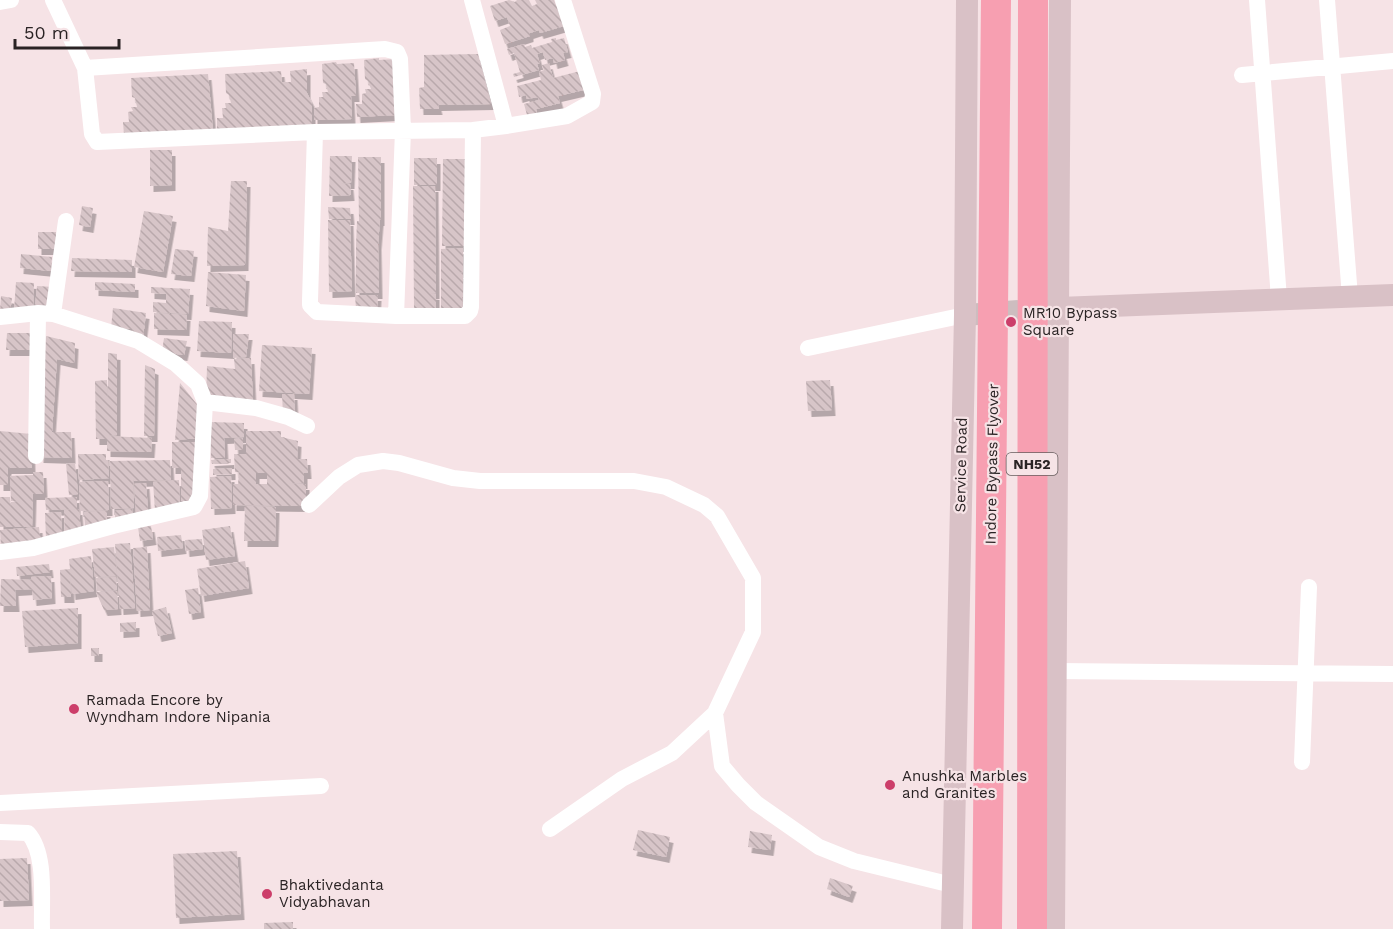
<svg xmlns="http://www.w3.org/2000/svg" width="1393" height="929" font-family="'Work Sans',sans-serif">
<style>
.building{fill:url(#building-back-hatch);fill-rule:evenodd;filter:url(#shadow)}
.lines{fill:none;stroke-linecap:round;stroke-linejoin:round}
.secondary-tunnel{stroke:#cdbdbf;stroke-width:22;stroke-dasharray:22 11;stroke-linecap:butt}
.street{stroke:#fff;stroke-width:16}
.secondary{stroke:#d9c1c6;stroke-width:22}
.highway{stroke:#f79fb1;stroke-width:30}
.poi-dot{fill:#cc3e6a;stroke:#f6e3e6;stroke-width:2}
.labels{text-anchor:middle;stroke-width:4.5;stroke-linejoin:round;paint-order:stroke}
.shield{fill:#f6e3e6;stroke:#675d5e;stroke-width:1.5}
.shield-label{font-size:14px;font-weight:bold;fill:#2a2324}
.poi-label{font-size:15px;fill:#2a2324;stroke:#f6e3e6;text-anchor:start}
.street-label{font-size:15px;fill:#2a2324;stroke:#f6e3e6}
</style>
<defs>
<pattern id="building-back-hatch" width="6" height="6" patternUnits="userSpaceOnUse" patternTransform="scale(1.5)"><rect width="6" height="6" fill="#d7c5c8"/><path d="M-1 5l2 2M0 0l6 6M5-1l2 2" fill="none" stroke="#b9a9ac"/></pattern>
<filter id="shadow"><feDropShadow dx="3.5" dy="6" stdDeviation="0" flood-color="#0004"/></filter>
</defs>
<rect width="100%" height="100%" fill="#f6e3e6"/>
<path class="building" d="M509,0L515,2L517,0H529L532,6L537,4L535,0H554L564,26L540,33L539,30L530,33V36L505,44L500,30L510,26L507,17L495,21L490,6Z
M556,38V40L564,38L568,52L563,53L565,60L554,63L553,58L545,60L543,52L537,54L540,64H537L539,70L514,77L513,74L520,72L514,53L509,55L507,49L524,44L525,47L531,45L532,48L552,42L551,39Z
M478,54L491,104L438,105L439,109H420L419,88L424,87V55Z
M379,58V60L396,59L395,115L357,117L356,104H362V94L366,93L365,89H371L368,81L365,79L364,60Z
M336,62L337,64L354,63L356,96H351L352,119L314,120V108L319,107V97H323L322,92H328L326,84L323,83L322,64Z
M549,63L553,78L584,70L588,89L558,96L560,103L536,109L537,113L527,115L524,104L539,100L538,97L527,99L526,95L519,97L517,86L541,80L539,72L544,70L542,65Z
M307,69V93L312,103V126L217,131V118H223L222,108H226L225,103H231L229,95L226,93L225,74L281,71L282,82H291L290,71Z
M208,74L213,131L124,135L123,122H129L128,112L133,111L131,107H137L135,98L132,97L131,78Z
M150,150H172V185L150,186Z
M330,156H352L351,183H337L350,184L351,195L329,196Z
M358,157H381V220H380L378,244L379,293H356V245L357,221H359Z
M414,158H437V185H414Z
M443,159H465L464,246H442Z
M231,181H247L245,265L207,266L208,227L228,231Z
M413,186H435L436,293H428L436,294V309H414Z
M82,206L93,208L90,227L79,225Z
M328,207L350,208L351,219H329Z
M144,211L173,216L163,272L134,267Z
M328,220H350L352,291L329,292Z
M38,232H56V249H38Z
M463,248V272H456L463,273V297H451H462L463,312H441V249Z
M175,249L194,251L191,276L171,274Z
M21,254L52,257L51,271L20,268Z
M72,258L132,260V272L71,271Z
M208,272L246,275L244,311L206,306Z
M16,282L34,283L33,311L14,310Z
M95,282L135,284V292L95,290Z
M37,286L54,287L52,309L35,308Z
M151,287L190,289L188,314L153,312V302L166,303V294L151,293Z
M355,295H378L377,310L356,309Z
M1,296L12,298L10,312L0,310Z
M113,308L146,313L143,338H135L132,329L111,328Z
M154,313L187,315L186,330L154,329Z
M199,321L232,322L231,353L197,351Z
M7,333H36V350H6Z
M233,334H249L246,357L233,358Z
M46,336L75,343L74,363L57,359L52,432H71L72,458L40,457Z
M164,338L187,341L184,355L162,352Z
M262,345L312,348L309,394L259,391Z
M108,353L117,354V435L106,436L152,438L151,452L107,451V439H96L95,381L107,380L108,401Z
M251,358L253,403L206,399L207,366L235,369L234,359Z
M145,365L155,369L154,436H144Z
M830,380L832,410L808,411L806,381Z
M180,383L200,408L199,438L175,440Z
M282,394H294L295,415H283Z
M210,422L244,423V437L224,438L225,458H211Z
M0,431L31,434L32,468H8V485H0Z
M246,431H281V437L298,441L297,459H307L308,473H304V483L284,484H306V506L233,505V484H238L239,473H246L235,472L234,454H246ZM256,473H267V484H256Z
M243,438V450H235L234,439Z
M172,442H200L195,501H181V468H172Z
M78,454H106V460H108L109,478L79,480Z
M231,459V463L212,464L211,460Z
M170,460L171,480L134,481L133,478L134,508L111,509L110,461Z
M75,463L78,494L69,495L66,464Z
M232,468V474L213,475V469Z
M33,472H43L44,494H33L32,527H0V497H10L11,508V502H21L11,501L10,476L33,475Z
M231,476L232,508L211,509L210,477Z
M179,480L180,509L155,511L153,482Z
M108,481L109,510L80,511L79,482Z
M146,483L148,512L136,513L134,484Z
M77,497V509L46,510L45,498Z
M245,506L276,507L275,541H244Z
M79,509L81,534L65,535L64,510Z
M132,509L133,519L115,521V511Z
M107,511V526L85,527L84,512Z
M61,512L62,538L46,539L45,513Z
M151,526L153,539L140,541L138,527Z
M230,526L235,556L206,560L202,530Z
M39,527L41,545L1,549L0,530Z
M181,535L183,548L158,551L157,537Z
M202,539L203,549L186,551L185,540Z
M130,543L135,608L120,609L115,544Z
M114,547L117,576L95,577L92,549Z
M147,547L150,610L137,611L133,548Z
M91,556L94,591L72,594L70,573L71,597H61L60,570L70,569L69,559Z
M245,561L249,588L201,596L197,569Z
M49,564L50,572L17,576L16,567Z
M51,576L52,598L33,600L32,589L15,590L16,606H0L1,579L32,580L31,577Z
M116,577L117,590L97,591L96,578Z
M198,588L201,612L189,614L185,590Z
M117,591L118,609L104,610L96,592Z
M166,607L172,633L158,636L152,611Z
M78,608V643L25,647L22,611Z
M136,622V631L120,632V623Z
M91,648H99V656H91Z
M638,830L670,837L666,857L633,850Z
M750,831L772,835L770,850L748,847Z
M237,851L241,914L176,918L173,854Z
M27,858L29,900L0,901V859Z
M830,878L853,886L849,897L827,889Z
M293,922V929H264V923Z"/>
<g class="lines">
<path class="secondary-tunnel" d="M965,315L1047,309"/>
<path class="street" d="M53,0L85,68L92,134L97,142L315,132L473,130
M1257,0L1279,299
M1327,0L1350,297
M0,2L11,0
M85,68L385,49L397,52L400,59L403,130L396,316
M1242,75L1393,61
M506,126L567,116L592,102L593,94L563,0
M315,132L310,301V305L317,312L396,316H465L470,311L471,307L473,130L506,126L472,0
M53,314L66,221
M0,317L38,313L53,314L138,341L176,364L198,384L205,402L200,496L194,507L113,526L33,548L0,552
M808,348L965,315
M205,402L256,408L288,417L307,426
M36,456L38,313
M309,505L339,477L358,465L383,461L399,463L453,478L480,481H634L666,487L704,505L717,516L753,578V632L715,713L722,766L738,785L756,803L819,847L854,861L952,885
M1056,671L1393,674
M1302,762L1309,587
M0,803L321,786
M550,829L622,779L672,753L715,713
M0,832L28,833C47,854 41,901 42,929"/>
<path class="secondary" d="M1059,308L1393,295
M952,929L965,315L967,0
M1054,929L1060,0"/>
<path class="highway" d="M987,929L996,0
M1032,929L1033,0"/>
</g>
<g class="poi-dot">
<circle cx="1011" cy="322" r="6"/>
<circle cx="74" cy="709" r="6"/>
<circle cx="890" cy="785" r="6"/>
<circle cx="267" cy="894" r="6"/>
</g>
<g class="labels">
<rect class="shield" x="1006.5" y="453" width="51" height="22" rx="4.5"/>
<g class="shield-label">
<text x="1032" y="469">NH52</text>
</g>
<g class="poi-label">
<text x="1023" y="318">MR10 Bypass<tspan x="1023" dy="17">Square</tspan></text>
<text x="86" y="705">Ramada Encore by<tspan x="86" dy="17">Wyndham Indore Nipania</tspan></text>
<text x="902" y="781">Anushka Marbles<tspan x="902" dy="17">and Granites</tspan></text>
<text x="279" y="890">Bhaktivedanta<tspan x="279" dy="17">Vidyabhavan</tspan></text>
</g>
<g class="street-label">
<text transform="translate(992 464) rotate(-89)" y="5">Indore Bypass Flyover</text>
<text transform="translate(961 465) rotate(-89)" y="5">Service Road</text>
</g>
</g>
<path d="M15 39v9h104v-9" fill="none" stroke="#2a2324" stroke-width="3"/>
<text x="24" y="39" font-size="18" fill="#2a2324" stroke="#f6e3e6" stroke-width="4.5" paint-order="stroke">50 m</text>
</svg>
